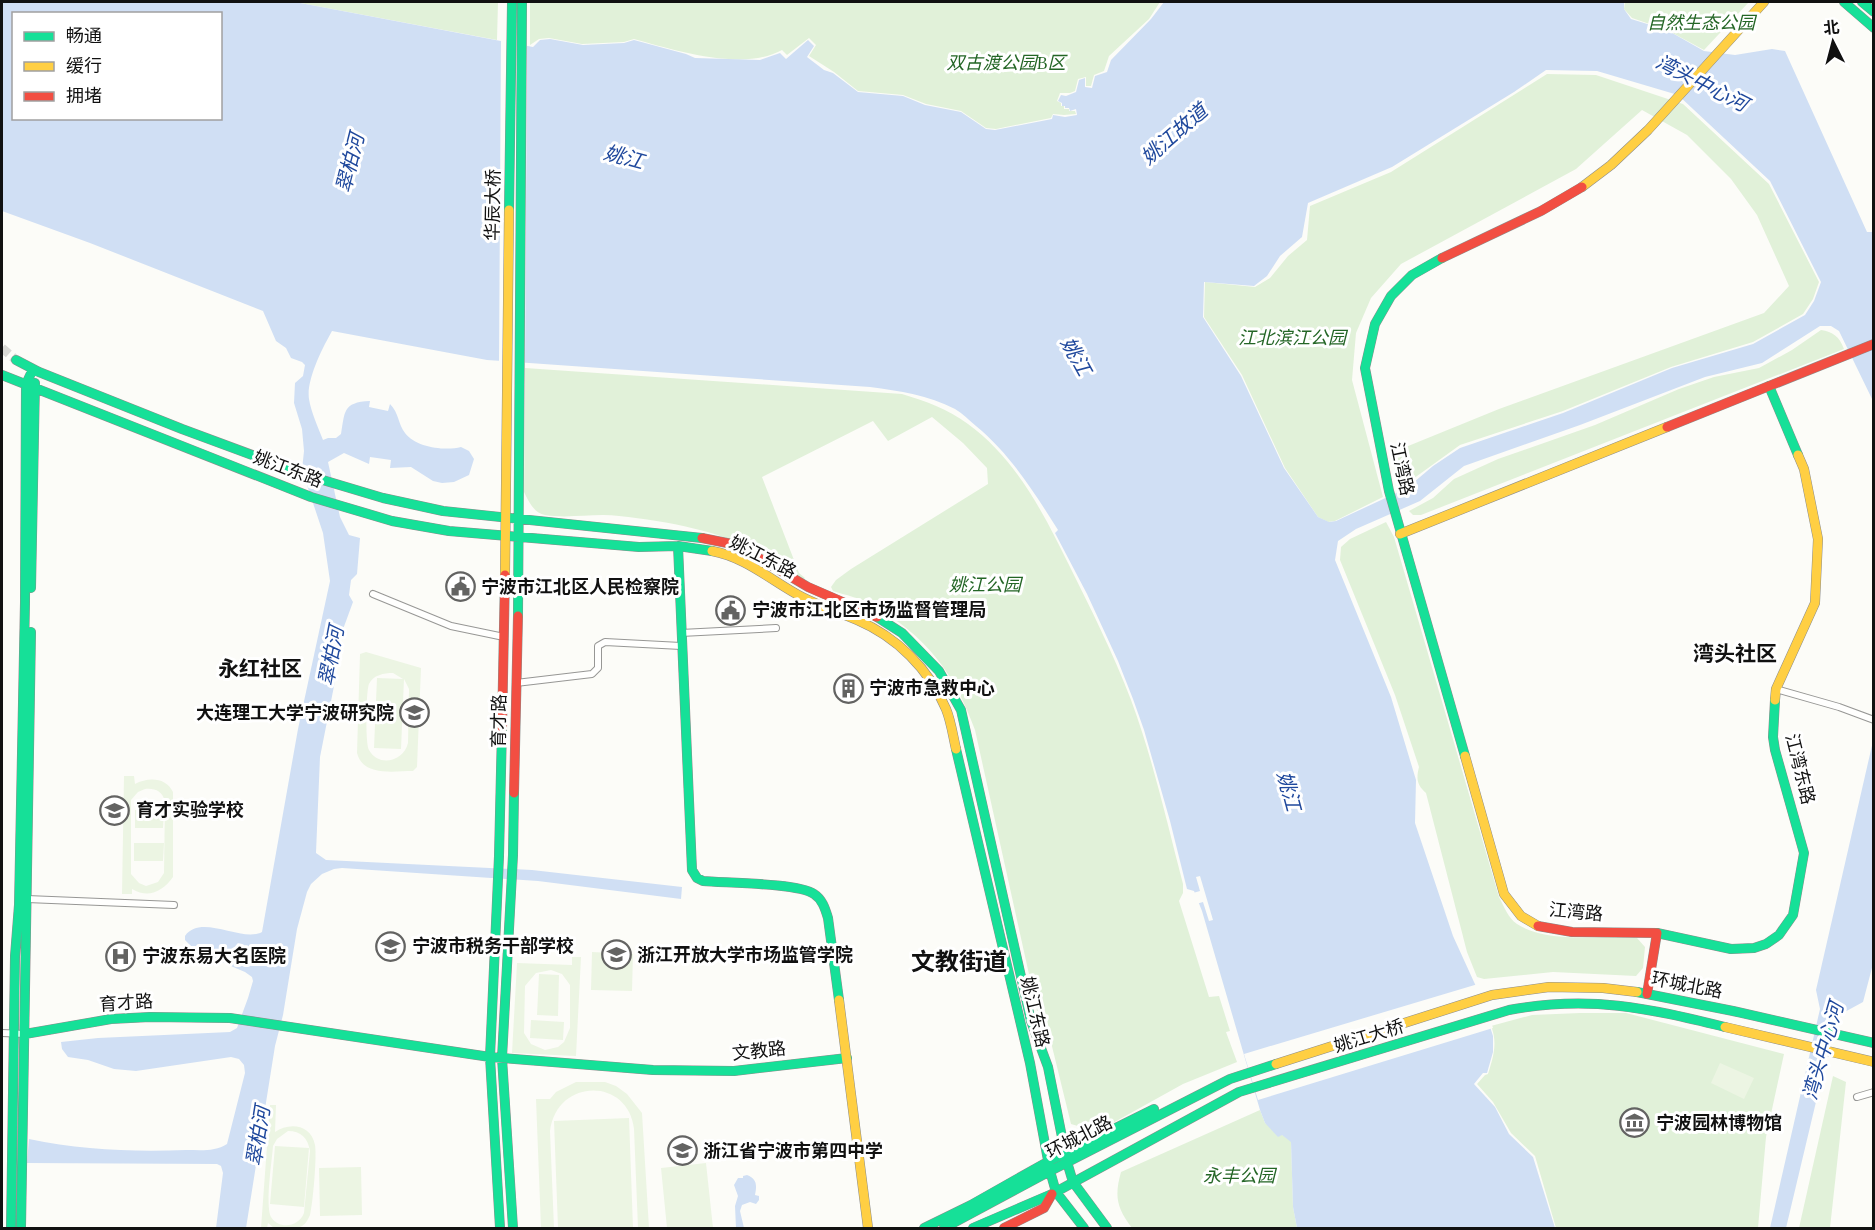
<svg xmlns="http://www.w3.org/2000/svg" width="1875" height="1230" font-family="Lora,'Noto Sans SC',serif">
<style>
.green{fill:#e1f1d9}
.pitch{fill:#ecf5e3;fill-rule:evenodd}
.water{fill:#d0dff4;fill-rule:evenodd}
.pier{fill:#fcfcf8}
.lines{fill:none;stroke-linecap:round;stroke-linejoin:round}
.secondary-tunnel{stroke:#d9d9d5;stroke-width:9;stroke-dasharray:9 4.5;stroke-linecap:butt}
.street-casing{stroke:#979795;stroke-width:8}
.fast-casing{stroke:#8d8d8c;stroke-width:10}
.slow-casing{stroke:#8d8d8c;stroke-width:10}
.jam-casing{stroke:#8d8d8c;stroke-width:10}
.street{stroke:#fffffe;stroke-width:6}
.fast{stroke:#16e098;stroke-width:9}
.slow{stroke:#ffcf43;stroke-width:9}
.jam{stroke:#f24e42;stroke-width:9}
.labels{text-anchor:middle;stroke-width:6;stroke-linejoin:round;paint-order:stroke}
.park-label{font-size:18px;font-style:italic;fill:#246626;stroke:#fff}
.street-label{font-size:18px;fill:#111;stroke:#fff}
.poi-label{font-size:18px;font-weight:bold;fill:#111;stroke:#fff;text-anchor:start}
.water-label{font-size:20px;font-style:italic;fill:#20499d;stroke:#fff}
.quarter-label{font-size:21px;font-weight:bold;fill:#111;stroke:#fff}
.district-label{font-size:24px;font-weight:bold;fill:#111;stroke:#fff}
</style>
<rect width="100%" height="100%" fill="#fcfcf8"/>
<path class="green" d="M295,2H498L497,40Z
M530,2H1160L1149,19L1109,56L1104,71L1094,75L1091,86H1086V77L1078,79L1075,91L1070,93H1060L1057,101L1061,103V106H1064V109H1069V111H1075L1076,114L1064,115L1053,114L1051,118L996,129L986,128L961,111L926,104L903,95L858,91L834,72L809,56L816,45L809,38L787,55L782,50C743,72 674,50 634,39L624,42L582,44L549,38L539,39L530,45Z
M1625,2H1749L1704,50L1667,30L1632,18L1624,9Z
M1547,74L1596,75L1683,104L1769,184L1819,282L1813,299L1803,314L1753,342L1671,367L1563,411L1460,445L1399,489L1391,453L1499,409L1764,313L1789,286L1757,215L1731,179L1687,135L1642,110L1576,169L1401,264L1371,298L1356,333L1352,380L1383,497L1335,521L1328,522L1318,517L1285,468L1242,375L1204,317L1205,282L1255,287L1270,278L1288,256L1307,240L1310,206L1391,172Z
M1821,330C1833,332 1839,336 1844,349L1421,515H1413L1409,511L1433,498L1454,479L1498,459L1595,425L1679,389L1714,377L1759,368L1792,350Z
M525,368L902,394C925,401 948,409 968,424C1015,458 1043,512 1068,563C1090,607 1114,655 1131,700C1153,759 1167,823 1183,884V893L1179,901L1209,997L1219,996L1230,1031L1226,1032L1237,1062L1183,1084L1111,1124L1088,1129L1071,1124L1048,1030L1038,1015L975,730C954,672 926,636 872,605C861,598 845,595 833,591L831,587L836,580L851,569L988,484L987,468L963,443L932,417L888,441L873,421L762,477L799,573L805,578L802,581C752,537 684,523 619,516C595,513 568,519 545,515C534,513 529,502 524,492Z
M1386,522L1394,537L1499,897C1504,906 1508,918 1517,924C1547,944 1602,935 1637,938L1645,947L1643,968L1636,976L1553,972L1484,979L1477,977L1467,952L1426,793C1417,785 1416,779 1419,767L1395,695L1340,560L1341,547L1350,539Z
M1580,1013H1626L1784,1054L1766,1137L1758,1228H1556L1535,1156L1511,1133L1493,1102L1477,1084L1485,1075L1488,1074C1493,1058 1498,1043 1491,1026L1532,1015Z
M1833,1076L1846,1082L1830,1228H1799Z
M1260,1110L1265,1123L1291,1141L1293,1207L1297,1228H1132C1117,1208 1114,1197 1121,1172Z"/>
<path class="pitch" d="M366,652L421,668L417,767L413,771C394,771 363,777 357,753L360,654ZM393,673L403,679L377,678L374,748L401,749L404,679L409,689L408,743C404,761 379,768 369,750C365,744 366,691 369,684C373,675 384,673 393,673Z
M124,776H134L135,784C148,777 166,777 173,792V877C163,891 149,899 132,889V894H122ZM145,789C155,788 162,791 165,801L164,873L158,882L146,886L139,883L131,874V800L138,792Z
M135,810L164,811L163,828H135Z
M134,843H164L163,861H134Z
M592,952L633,954L632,991L591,990Z
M572,957H581L576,1056L512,1053L517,963L572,965ZM551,970L562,974L570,985V1028L564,1042L558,1047L545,1050L531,1044L524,1033L525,986L536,973Z
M539,974L559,975L558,1016L537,1015Z
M531,1020L564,1022L563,1040L530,1038Z
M1720,1063L1754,1078L1744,1099L1711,1083Z
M576,1082H605L616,1086L627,1094L642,1113L649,1228H638L634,1129C628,1077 557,1078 550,1131L554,1228H541L536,1099H550L556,1092Z
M270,1105H276L275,1132C289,1122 311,1124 315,1145C317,1156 313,1203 310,1215C308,1219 306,1224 302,1226C295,1230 282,1229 274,1228L268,1223L267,1228H261ZM288,1131C301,1131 308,1138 310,1151L304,1213C299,1227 279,1230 271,1217C265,1205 272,1161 273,1146L277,1139Z
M629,1118L633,1228H558L554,1121Z
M275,1146L309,1148L304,1207L270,1204Z
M706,1163L713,1228H667L661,1168Z
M361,1167L362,1215L320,1216L319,1168Z"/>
<path class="water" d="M2,2H295L533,47L540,40L550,39L583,45L624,43L634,40L686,54L695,58L760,60L780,53L786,59L808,40L814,46L807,57L824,70L833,73L858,92L903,96L925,105L961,112L986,129L995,130L1052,119L1053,115L1065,117L1077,115L1076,109L1070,111L1069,108H1065V106H1062V103L1058,101L1061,95L1066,96L1076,92L1079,80L1085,78V87L1092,88L1095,76L1107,72L1111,60L1151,19L1164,2H1624V9L1631,19L1667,30L1704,51L1735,55L1772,49L1785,51L1867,232H1873V401L1839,331L1831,326H1820L1762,363L1705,377L1580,425L1464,466L1420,501L1356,529L1338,541L1335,560L1391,697L1416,780L1415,823L1453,936L1479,993L1493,1036V1052L1487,1073H1483L1474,1084L1495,1107L1509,1134L1533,1157L1555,1228H1297L1293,1207L1291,1142L1282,1135L1278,1137L1265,1123L1260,1110L1202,911L1194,891L1187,889L1170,821L1144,730L1133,699L1118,661L1087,594L1055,533L1058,530C1034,492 1011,455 976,426C969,420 962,413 955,409C928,395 900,391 870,387L487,360L332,331C323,347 306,380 309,399C311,412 318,427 323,440L328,438H336L341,434C345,413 342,402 370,401L369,407L388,411L390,404C399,413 398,424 405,433C416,448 446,451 461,447L469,451L474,459L469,475L454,482L442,483L433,481L411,467L390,468L391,460L370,457L369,464L344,453L328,462L340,517L349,535L360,538L357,574L351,580L349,595L353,602L342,632L335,681L320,757L316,853L326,860L532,870L682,887L681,899L538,881L342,868L334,869L322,874L311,884L307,892L297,929L283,1015L275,1046L246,1228H216L223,1173L221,1166L217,1164L27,1163L29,1139C81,1150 133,1152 186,1150C200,1150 215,1152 227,1144L245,1073L244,1065L239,1059L231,1057L136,1071L114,1069L88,1060L68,1057L62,1049L61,1042L98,1038L230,1032L237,1028L248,998L253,981L252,977L245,972L219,961L191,946L185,940V936C201,913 242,943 262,932L298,729L330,581L323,533L302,470L304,451L302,429L294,403L295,383L303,376L305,365L302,362L291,358L286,348L276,341L263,311L90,243L2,211ZM14,14H220V118H14ZM1546,70L1597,71L1678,95L1770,181L1821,282L1814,301L1805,315L1753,344L1672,368L1563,413L1460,448L1433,466L1407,488L1336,521L1329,522L1318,517L1284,468L1241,376L1203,317L1204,282L1254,286L1267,276L1280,256L1302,237L1308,203L1392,167L1514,92Z
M1873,741V964L1863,1002L1841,1014L1825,1064L1786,1228H1770L1820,1009L1816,990Z
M747,1175C757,1179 757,1185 755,1195L759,1196V1200L756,1204L750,1202L742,1205L740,1211L744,1228H736L735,1206L738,1196L734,1185L738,1178H743V1176Z"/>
<path class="pier" d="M501,37L527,43L525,366L499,364Z
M1200,876L1213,920L1209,921L1203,902L1196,904L1193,893L1200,891L1196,877Z
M1478,984L1493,1028L1258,1100L1244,1054Z"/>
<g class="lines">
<path class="secondary-tunnel" d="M2,348L16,360"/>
<defs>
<path id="street" d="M373,594L451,626L504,637
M681,633L776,628
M516,683L592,674L598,668V646L605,642L681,646
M1776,689L1839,707L1874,720
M27,899L174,905
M2,1033L25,1034
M1857,1097L1874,1092"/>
<path id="fast" d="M1844,2L1874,28
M1862,2L1874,12
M509,210L512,2
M1442,258L1412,275L1391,296L1375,324L1365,368L1389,491L1465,756
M16,360L39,372L182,429L306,475L383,498L443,511L702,538
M2,375L311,497L392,521L449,531L639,547L678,546L712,551
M1769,386L1798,455
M678,546L692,870L697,878L703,881C725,883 799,883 814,894C822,899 825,908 828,918L839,1000
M31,588L35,383
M518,616L522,2
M877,617L902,633L939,671L961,710L1031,1021L1048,1067L1067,1162L1073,1182L1107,1228
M956,749L1030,1063L1050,1171L1056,1192L1084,1228
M1657,933L1731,949L1754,948L1766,944L1779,935L1793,915L1804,853L1775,750L1773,737L1775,700
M1637,992L1733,1011L1874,1043
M25,1034L111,1019L150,1017L230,1018L490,1057L653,1070L734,1071L847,1058
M11,1228L15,956L19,905L25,602L26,384L33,369
M21,1228L31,632
M500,1228L490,1057L499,856L502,729
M513,1228L502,1058L513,855L514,793
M924,1228L971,1205L1049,1161L1154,1109
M944,1228L1050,1171L1230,1079L1276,1064
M973,1228L1052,1194L1239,1092L1509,1010C1590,995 1647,1008 1725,1027"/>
<path id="slow" d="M1582,187L1611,165L1648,130L1764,2
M1400,534L1667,427
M712,551C746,557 773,582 802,597C819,606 839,612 857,620C897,637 929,669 946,709C951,721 953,736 956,749
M505,575L509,210
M1775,700L1776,689L1815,603L1818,539L1804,469L1798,455
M1465,756L1504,894L1521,916L1538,926
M839,1000L868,1228
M1725,1027L1874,1062
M1276,1064L1492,995L1549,987L1603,988L1637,992"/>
<path id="jam" d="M1442,258L1541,211L1582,187
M1667,427L1874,344
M702,538L737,545L808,587L877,617
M502,729L505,575
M514,793L518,616
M1538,926L1572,932L1657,933L1647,994
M1004,1228L1044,1208L1052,1194"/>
</defs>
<use href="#street" class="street-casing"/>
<use href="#fast" class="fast-casing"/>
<use href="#slow" class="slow-casing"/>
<use href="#jam" class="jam-casing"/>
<use href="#street" class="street"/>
<use href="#fast" class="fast"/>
<use href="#slow" class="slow"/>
<use href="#jam" class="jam"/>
</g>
<defs>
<symbol id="civic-ring" viewBox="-11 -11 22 22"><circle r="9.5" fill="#fff" stroke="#636362" stroke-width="1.5"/><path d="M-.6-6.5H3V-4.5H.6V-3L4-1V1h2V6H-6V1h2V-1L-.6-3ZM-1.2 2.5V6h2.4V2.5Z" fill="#636362"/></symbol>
<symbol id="building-ring" viewBox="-11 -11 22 22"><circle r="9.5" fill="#fff" stroke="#636362" stroke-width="1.5"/><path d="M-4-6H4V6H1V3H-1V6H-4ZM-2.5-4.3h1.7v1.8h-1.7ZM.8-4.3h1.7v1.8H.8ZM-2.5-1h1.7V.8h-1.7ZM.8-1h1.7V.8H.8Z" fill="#636362"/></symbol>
<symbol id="school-ring" viewBox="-11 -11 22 22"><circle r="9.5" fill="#fff" stroke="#636362" stroke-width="1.5"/><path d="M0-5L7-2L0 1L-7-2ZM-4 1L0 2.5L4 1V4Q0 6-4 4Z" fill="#636362"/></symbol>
<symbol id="hospital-ring" viewBox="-11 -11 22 22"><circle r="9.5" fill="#fff" stroke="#636362" stroke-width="1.5"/><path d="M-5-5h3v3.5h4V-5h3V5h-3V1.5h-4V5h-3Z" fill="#636362"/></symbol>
<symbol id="museum-ring" viewBox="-11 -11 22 22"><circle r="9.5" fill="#fff" stroke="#636362" stroke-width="1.5"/><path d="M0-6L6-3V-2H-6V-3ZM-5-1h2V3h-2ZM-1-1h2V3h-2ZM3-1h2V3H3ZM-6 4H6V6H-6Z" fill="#636362"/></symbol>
</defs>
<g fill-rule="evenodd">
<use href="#civic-ring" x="444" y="570" width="33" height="33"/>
<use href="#civic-ring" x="714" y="594" width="33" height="33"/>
<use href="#building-ring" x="832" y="672" width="33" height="33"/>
<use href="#school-ring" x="398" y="696" width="33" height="33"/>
<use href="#school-ring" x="98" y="794" width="33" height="33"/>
<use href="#school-ring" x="374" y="930" width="33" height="33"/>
<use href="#school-ring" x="600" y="938" width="33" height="33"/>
<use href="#hospital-ring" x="104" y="940" width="33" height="33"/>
<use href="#museum-ring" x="1618" y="1106" width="33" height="33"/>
<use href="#school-ring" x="666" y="1134" width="33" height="33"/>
</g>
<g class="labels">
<g class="park-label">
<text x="1701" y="29">自然生态公园</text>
<text x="1006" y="69">双古渡公园B区</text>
<text x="1292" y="344">江北滨江公园</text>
<text x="985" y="591">姚江公园</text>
<text x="1239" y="1182">永丰公园</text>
</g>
<g class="street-label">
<text transform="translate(493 205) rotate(-89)" y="6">华辰大桥</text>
<text transform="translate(288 469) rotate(21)" y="6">姚江东路</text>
<text transform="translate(1402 469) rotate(78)" y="6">江湾路</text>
<text transform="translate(763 557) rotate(27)" y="6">姚江东路</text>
<text transform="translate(499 721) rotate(-89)" y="6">育才路</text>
<text transform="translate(1800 769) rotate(76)" y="6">江湾东路</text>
<text transform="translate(1576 912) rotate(5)" y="6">江湾路</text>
<text transform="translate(1687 985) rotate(11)" y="6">环城北路</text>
<text transform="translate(126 1003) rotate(-4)" y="6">育才路</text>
<text transform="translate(1035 1012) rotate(77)" y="6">姚江东路</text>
<text transform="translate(1369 1036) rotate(-17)" y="6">姚江大桥</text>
<text transform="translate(759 1051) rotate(-6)" y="6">文教路</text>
<text transform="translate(1079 1137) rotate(-27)" y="6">环城北路</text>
</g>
<g class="poi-label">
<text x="481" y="593">宁波市江北区人民检察院</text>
<text x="752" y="616">宁波市江北区市场监督管理局</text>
<text x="869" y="694">宁波市急救中心</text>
<text x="394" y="719" text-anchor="end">大连理工大学宁波研究院</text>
<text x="136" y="816">育才实验学校</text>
<text x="412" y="952">宁波市税务干部学校</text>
<text x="637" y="961">浙江开放大学市场监管学院</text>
<text x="142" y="962">宁波东易大名医院</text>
<text x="1656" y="1129">宁波园林博物馆</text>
<text x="703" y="1157">浙江省宁波市第四中学</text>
</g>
<g class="water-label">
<text transform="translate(1702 83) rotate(27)" y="7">湾头中心河</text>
<text transform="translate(1174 134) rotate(-41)" y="7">姚江故道</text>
<text transform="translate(624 157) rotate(15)" y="7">姚江</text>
<text transform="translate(350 163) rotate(-76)" y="7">翠柏河</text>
<text transform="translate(1076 356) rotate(61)" y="7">姚江</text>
<text transform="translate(331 656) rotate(-79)" y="7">翠柏河</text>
<text transform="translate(1289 791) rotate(75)" y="7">姚江</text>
<text transform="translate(1823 1051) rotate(-74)" y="7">湾头中心河</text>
<text transform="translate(258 1136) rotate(-81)" y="7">翠柏河</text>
</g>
<g class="quarter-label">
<text x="1735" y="661">湾头社区</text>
<text x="260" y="676">永红社区</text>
</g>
<g class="district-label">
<text x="959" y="970">文教街道</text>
</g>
</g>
<rect width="1875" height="1230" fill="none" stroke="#111111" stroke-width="6"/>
<rect x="12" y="12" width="210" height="108" fill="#ffffff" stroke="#a0a0a0" stroke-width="1.5"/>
<rect x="24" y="32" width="30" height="9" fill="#16e098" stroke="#a0a0a0" stroke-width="1.5"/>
<text x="66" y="42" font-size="18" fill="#111111">畅通</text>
<rect x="24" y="62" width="30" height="9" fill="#ffcf43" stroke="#a0a0a0" stroke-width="1.5"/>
<text x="66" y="72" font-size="18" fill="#111111">缓行</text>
<rect x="24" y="92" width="30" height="9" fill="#f24e42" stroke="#a0a0a0" stroke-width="1.5"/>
<text x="66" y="102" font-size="18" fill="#111111">拥堵</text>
<g transform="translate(1833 42) rotate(354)" stroke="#ffffff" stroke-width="4.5" paint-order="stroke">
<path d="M0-4.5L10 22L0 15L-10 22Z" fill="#111111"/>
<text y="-9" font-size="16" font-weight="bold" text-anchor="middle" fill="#111111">北</text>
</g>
</svg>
